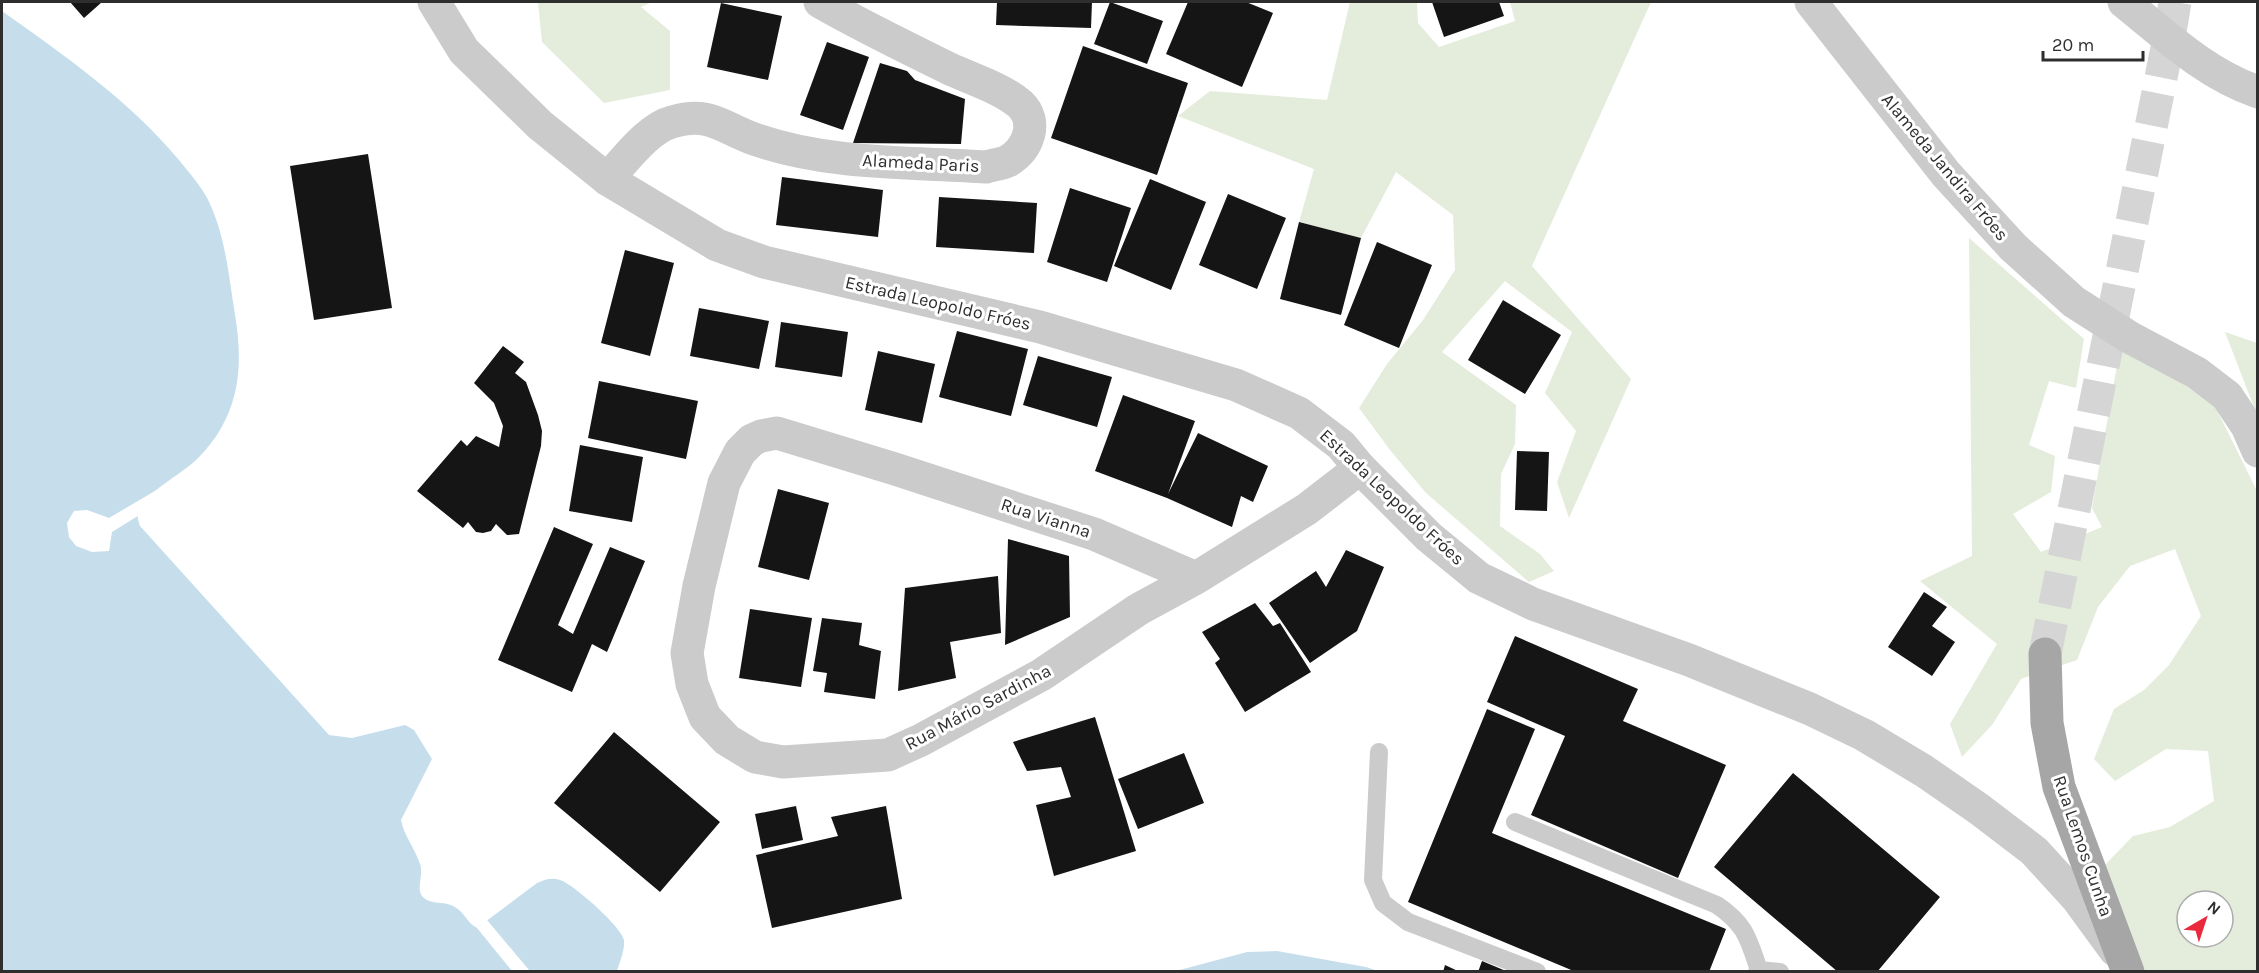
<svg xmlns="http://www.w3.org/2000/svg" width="2259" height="973" font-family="Karla,sans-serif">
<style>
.green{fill:#e4ecdb;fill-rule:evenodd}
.water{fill:#c6deec}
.pier{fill:#fff}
.building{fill:#151515}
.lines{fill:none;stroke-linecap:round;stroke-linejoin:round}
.primary-tunnel{stroke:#d5d5d5;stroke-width:33;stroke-dasharray:33 16;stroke-linecap:butt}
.service{stroke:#cbcbcb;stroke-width:18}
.minor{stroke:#cbcbcb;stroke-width:33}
.tertiary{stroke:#cbcbcb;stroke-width:33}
.primary{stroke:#a6a6a6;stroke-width:33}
.labels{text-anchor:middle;stroke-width:6;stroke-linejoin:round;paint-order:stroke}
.street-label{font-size:18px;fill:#2e2e2e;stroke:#fff}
</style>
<rect width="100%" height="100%" fill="#fff"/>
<path class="green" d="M538,2H652L641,7L670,31V90L604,103L542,42Z
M1350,2H1417L1418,23L1439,47L1515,21L1510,2H1651L1532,266L1631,379L1569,518L1557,482L1576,431L1545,393L1572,332L1505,281L1442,352L1516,405L1515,444L1501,474L1500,526L1540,554L1554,571L1529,582L1426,493L1390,450L1359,408L1387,364L1423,320L1455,270L1453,215L1396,172L1361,238L1299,222L1314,169L1178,116L1210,91L1327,100Z
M1969,238L2084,339L2076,388L2049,381L2029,445L2055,456L2051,492L2013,514L2041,552L2102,527L2092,508L2120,348L2209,394L2257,491V971H2145L2102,868L2133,836L2170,827L2214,801L2208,751L2166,749L2115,781L2094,759L2114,709L2144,690L2169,665L2201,616L2175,549L2130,566L2098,607L2077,660L2021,679L1992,725L1962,757L1950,724L1997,644L1920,581L1972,556ZM2187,901H2223V937H2187Z
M2225,332L2257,343V415L2255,410Z"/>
<path class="water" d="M2,11C65,56 129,100 179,160C190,174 203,188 210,204C226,239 229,278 235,315C244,368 239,415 201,455C186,472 149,490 139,508C136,514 138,520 140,526L329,735L352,738L405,725L414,730L432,759L401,820C404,836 415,848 420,864C424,873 416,888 422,896C429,905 444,901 453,906C464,911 467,923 477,928L537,883C544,880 551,877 560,880C572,883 622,927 624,940C625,950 620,961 617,971H2Z
M1277,951L1366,967L1378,971H1176L1247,952Z"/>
<path class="pier" d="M160,488V493L149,501L141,514L112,532L109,551L92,552L76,546L69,537L67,523L74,511L87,510L109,518Z
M487,920L529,970L530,971H512L477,928Z"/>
<path class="building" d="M70,2H102L84,18Z
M997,2H1092L1091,28L996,25Z
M1110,2L1163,21L1147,64L1094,44Z
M1188,2H1246L1273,13L1242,87L1166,54Z
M1432,2H1499L1504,16L1444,37Z
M721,3L782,16L768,80L707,67Z
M827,42L869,57L843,130L800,115Z
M1083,46L1188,83L1157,175L1051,138Z
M880,63L907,71L915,80L965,99L961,144L853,143Z
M368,154L392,308L314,320L290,166Z
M782,177L883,190L878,237L776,225Z
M1150,179L1206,202L1171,290L1114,266Z
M1070,188L1131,208L1107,282L1047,262Z
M1228,194L1286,218L1257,289L1199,265Z
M939,197L1037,203L1034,253L936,247Z
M1299,222L1361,238L1341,315L1280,299Z
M1377,242L1432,265L1399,348L1344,325Z
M625,250L674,263L650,356L601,343Z
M1503,300L1561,335L1525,394L1468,360Z
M699,308L769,321L759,369L690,356Z
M781,322L848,332L842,377L775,367Z
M957,331L1028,349L1011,416L939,397Z
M503,346L524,362L515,373L526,382L538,415L542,431L541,446L519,534L507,535L496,524L491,531L483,533L476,532L468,522L463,528L417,491L461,440L467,446L476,436L499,447L503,426L494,403L474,383Z
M878,351L935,364L922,423L865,410Z
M1038,356L1112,377L1097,427L1023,405Z
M599,381L698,401L686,459L588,438Z
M1123,395L1195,421L1168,494L1198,433L1268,466L1253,502L1241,496L1232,527L1167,498L1095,471Z
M580,445L643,457L632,522L569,511Z
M1517,451L1549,452L1547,511L1515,510Z
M778,489L829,503L809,580L758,567Z
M554,527L593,544L558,625L573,634L610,547L645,561L607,652L592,644L572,692L498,660Z
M1008,539L1069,556L1070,617L1005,645Z
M1346,550L1384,567L1357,631L1310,663L1269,603L1316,571L1326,587Z
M998,576L1001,633L950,642L956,678L898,691L905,588Z
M1924,592L1947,607L1932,626L1955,642L1932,676L1888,647Z
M1255,603L1273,626L1280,623L1311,672L1245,712L1215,663L1220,659L1202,632Z
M750,609L812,618L801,687L739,678Z
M822,618L862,623L859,645L881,651L875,699L824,692L827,673L813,671Z
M1515,636L1638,689L1623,721L1726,765L1678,878L1531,815L1565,736L1487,702Z
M1487,709L1535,729L1492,833L1726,929L1709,972H1576L1408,902Z
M1095,717L1136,851L1054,876L1036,805L1071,797L1061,767L1027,771L1013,742Z
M614,732L720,822L660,892L554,803Z
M1184,753L1204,803L1138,829L1118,779Z
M1793,773L1940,897L1877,972H1838L1714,867Z
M796,806L803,840L762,849L755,814Z
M886,806L902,899L772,928L756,855L838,836L831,817Z
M1482,961L1506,971V972H1478Z
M1445,965L1460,972H1443Z"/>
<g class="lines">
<path class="primary-tunnel" d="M2045,654L2169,38L2175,2"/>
<path class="service" d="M1379,752L1373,880L1383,903L1408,922L1537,972
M1515,822L1717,905C1746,925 1748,938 1759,970
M1757,972L1759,970L1780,972"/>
<path class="minor" d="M1811,2L1946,174L2013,247L2074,302L2129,337L2197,373L2227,396L2247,426L2258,451
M2124,2C2166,36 2206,74 2258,92
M607,179C624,162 648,128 672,122C710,111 721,127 754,139C828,165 908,162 986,167C992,165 1002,164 1008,161C1028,149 1039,122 1020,104C1001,88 972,79 950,69C907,48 862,26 820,2
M1196,578L1139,609L1041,675L921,740L888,755L783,762L755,757L727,740L705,717L692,684L687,653L699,586L724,483L740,452L752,440L761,436L777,433L895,469L1094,534L1196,578L1307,509L1360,468"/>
<path class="tertiary" d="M434,2L464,51L540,125L607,179L717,245L764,262L1040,327L1236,385L1299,413L1341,445L1360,468L1429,537L1479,578L1533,604L1689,660L1810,709L1864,735L1924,771L1979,809L2034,851L2077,898L2115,950"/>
<path class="primary" d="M2045,654L2047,723L2059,787L2128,972"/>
</g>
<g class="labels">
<g class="street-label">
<text transform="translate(921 163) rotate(3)" y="6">Alameda Paris</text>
<text transform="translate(1945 167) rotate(50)" y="6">Alameda Jandira Fróes</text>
<text transform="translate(938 303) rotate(13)" y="6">Estrada Leopoldo Fróes</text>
<text transform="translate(1392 497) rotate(43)" y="6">Estrada Leopoldo Fróes</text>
<text transform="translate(1046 518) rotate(18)" y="6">Rua Vianna</text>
<text transform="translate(978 707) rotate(-28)" y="6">Rua Mário Sardinha</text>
<text transform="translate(2083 846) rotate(71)" y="6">Rua Lemos Cunha</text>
</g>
</g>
<rect width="2259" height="973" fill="none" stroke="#2e2e2e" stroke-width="6"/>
<g transform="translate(2205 919) rotate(39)"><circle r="28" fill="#ffffff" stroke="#ababab" stroke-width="1.5"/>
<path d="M0-4.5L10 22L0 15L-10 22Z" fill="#eb293d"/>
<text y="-9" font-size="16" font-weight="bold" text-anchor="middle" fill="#2e2e2e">N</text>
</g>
<path d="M2043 51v9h100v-9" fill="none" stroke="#2e2e2e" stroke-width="3"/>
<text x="2052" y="51" font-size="18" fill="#2e2e2e" stroke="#ffffff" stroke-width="4.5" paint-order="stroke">20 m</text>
</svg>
